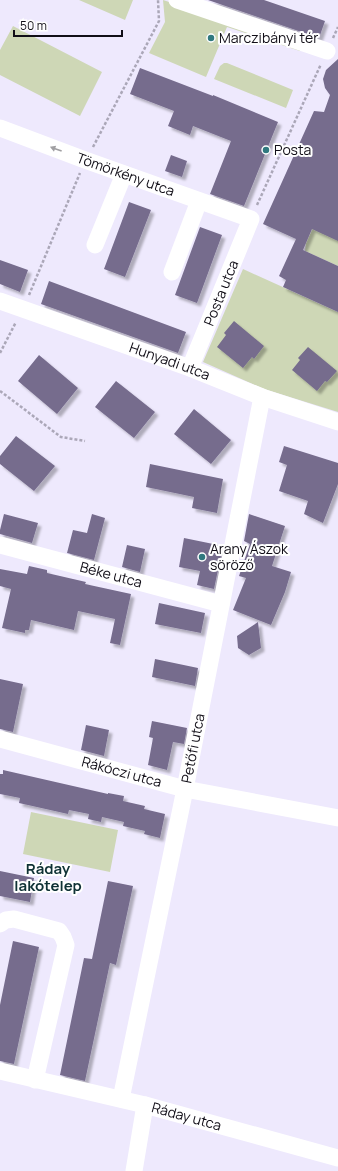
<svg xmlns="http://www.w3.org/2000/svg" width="338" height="1171" font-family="Manrope,sans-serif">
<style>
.green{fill:#ced7b6}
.building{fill:#766c8d;filter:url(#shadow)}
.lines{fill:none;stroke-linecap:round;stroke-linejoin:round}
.path{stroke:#aba7b8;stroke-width:2.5;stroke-dasharray:3 2;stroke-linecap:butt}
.minor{stroke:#fff;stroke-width:17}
.oneway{fill:#a09fa2}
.poi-dot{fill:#30797f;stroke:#fff;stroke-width:1.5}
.labels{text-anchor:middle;stroke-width:4;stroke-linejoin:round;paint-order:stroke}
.poi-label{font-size:14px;fill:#110e17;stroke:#fff;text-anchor:start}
.street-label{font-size:14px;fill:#110e17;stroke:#fff}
.neighbourhood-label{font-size:15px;font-weight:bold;fill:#0f3235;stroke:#fff}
</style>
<defs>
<filter id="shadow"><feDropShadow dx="3.5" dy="3.5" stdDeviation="1" flood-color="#0004"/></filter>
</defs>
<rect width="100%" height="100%" fill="#eee9fd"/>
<path class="green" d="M79,0H133L125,20Z
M163,0L301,45L300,51L227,27L206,77L149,53L165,22Z
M13,26L102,72L80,116L0,75V50Z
M224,63H227L293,90L286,108L214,79L220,66Z
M338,162V266L305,251L306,243L334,181Z
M243,269L338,312V412L264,389L203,362Z
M31,812L118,830L110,872L23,854Z"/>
<path class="building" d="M208,0H264L325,21L319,38Z
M338,59V241L312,229L303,250L338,266V312L283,287L286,280L279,276L296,239L263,224L314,111L324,112L330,95L325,88L323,79L326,70Z
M140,68L213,96V95L278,122L244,206L210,194L231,141L193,126L190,135L168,126L174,111L130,94Z
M171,155L187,161L182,177L165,171Z
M129,202L151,210L125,277L104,269Z
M200,227L222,235L197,303L175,295Z
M0,260L28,270L20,292L0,284Z
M49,281L186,332L178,353L41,304Z
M234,321L264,346L254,359L252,357L243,368L217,347L226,335L224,333Z
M308,347L337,371L327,382L325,381L317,391L292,370L300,360L298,358Z
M39,355L78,388L57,414L18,381Z
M116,381L155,412L134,438L95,407Z
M194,409L231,440L211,464L174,434Z
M16,436L55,466L34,491L0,464V456Z
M284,446L338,463V484L323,523L304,514L308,501L279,491L287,465L279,462Z
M150,464L223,479L217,513L192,508L194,497L146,487Z
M4,514L38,523L32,543L0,534V530Z
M92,514L105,518L94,560L67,553L73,530L87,533Z
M249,514L285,526L272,566L291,572L285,592L271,625L233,610L246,578L239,576L250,544L244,541Z
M184,538L223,546L214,589L197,585L200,571L179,567Z
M127,545L145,549L140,572L122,567Z
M29,566L47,570V573L86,582L85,584L131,594L120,645L110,643L115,619L78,611L74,630L31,620L29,630H25V633L2,628L11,589L0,586V569L27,574Z
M159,603L205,613L201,633L155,624Z
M258,622L261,648L249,655L238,648L237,636Z
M155,659L198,668L195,686L152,677Z
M0,679L23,684L13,732L0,729Z
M152,721L187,728L184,744L173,742L167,770L148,765L153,738L149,737Z
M86,725L109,730L104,756L81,750Z
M3,770L108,794V793L124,796L123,801L145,806L144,809L165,814L160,838L144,834L145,831L123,826L124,822L102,817L101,822L88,819L89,814L69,810L68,814L19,803L20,798L0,794V774H3Z
M0,871L34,878L30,902L0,896Z
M108,881L133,886L116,965L110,963L85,1081L60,1075L84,958L92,959Z
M13,941L39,947L14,1064L0,1061V1005Z"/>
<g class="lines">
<path class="path" d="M333,38L338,27
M93,147L159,21L158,0
M257,205L321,64
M29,295L80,173
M0,353L16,322
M0,391L61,437L85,441"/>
<g class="minor">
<path d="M177,0L327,51"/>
<path id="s1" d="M0,128L85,160L251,219L190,368"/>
<path d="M95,245L124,174"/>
<path d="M172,272L199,201"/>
<path id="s2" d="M0,301L190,368L262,397L338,422"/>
<path id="s3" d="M0,545L221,604"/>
<path id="s4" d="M0,739L185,789L338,818"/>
<path d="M0,924L6,920L14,919L59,931L63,937L66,945L35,1080"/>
<path id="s5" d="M0,1071L145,1105L338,1158"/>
<path id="s6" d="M121,1099L185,789L262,397"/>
<path d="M134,1171L145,1105"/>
</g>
</g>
<defs><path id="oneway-solid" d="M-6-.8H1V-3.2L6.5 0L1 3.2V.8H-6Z"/></defs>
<use class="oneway" href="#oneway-solid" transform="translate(56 149) rotate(-160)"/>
<g class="poi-dot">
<circle cx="211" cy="38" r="4"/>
<circle cx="266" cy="150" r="4"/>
<circle cx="202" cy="557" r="4"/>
</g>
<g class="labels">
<g class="poi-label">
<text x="219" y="43">Marczibányi tér</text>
<text x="274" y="155">Posta</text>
<text x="210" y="554">Arany Ászok<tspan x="210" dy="16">söröző</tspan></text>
</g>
<g class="street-label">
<text dy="5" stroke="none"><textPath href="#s1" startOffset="134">Tömörkény utca</textPath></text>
<text transform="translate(221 293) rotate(-68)" y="5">Posta utca</text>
<text dy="5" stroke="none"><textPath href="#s2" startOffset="180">Hunyadi utca</textPath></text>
<text dy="5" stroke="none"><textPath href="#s3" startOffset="115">Béke utca</textPath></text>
<text dy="5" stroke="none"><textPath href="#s6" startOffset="358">Petőfi utca</textPath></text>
<text dy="5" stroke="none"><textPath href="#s4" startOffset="126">Rákóczi utca</textPath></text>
<text dy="5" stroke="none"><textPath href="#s5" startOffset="192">Ráday utca</textPath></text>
</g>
<g class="neighbourhood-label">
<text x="48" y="874">Ráday<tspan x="48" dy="17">lakótelep</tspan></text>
</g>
</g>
<path d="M14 30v6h108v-6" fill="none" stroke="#110e17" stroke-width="2"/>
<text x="20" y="30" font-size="12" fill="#110e17" stroke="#ffffff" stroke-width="3" paint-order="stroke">50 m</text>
</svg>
